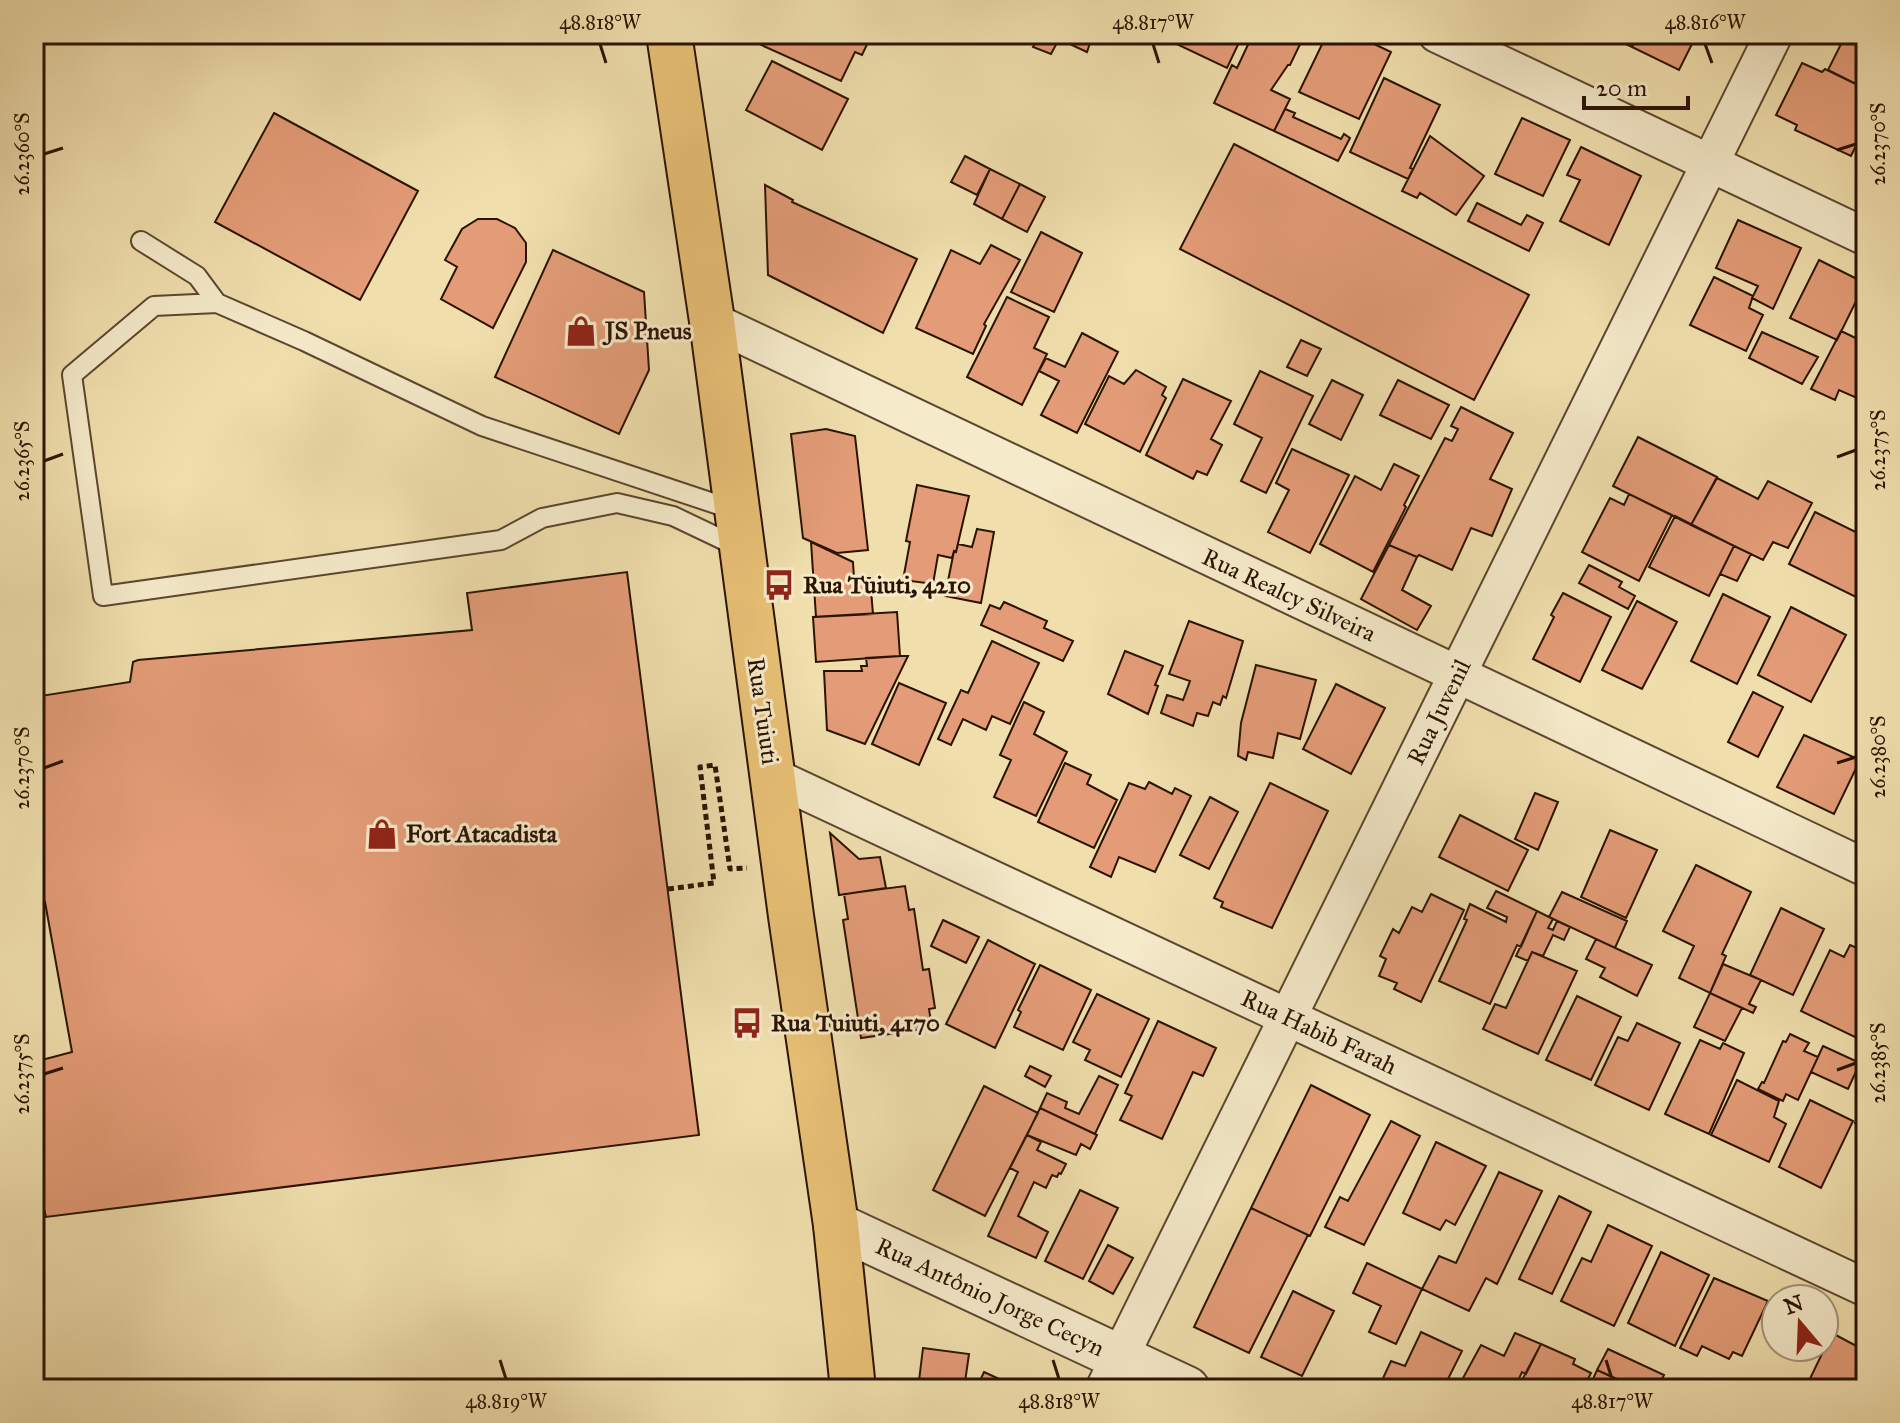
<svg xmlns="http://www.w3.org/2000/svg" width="1900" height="1423" font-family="'IM FELL Great Primer',serif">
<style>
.building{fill:#e39c77;stroke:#2b1302;stroke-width:2}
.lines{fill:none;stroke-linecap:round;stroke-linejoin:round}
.service-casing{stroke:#5c462d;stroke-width:22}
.minor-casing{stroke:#5c462d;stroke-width:40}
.tertiary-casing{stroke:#5c462d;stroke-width:48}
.primary-casing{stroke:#2b1302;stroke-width:48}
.path{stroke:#2b1302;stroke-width:5;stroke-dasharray:6 4;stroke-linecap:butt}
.service{stroke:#f5eaca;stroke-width:18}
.minor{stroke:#f5eaca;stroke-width:36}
.tertiary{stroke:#f5eaca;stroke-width:44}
.primary{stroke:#e8c076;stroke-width:44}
.ticks{fill:none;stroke:#2b1302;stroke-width:3}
.labels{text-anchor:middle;stroke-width:6;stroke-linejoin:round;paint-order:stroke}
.poi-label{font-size:24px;font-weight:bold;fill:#2b1302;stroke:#f5eaca;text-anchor:start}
.street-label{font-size:24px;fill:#2b1302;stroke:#f5eaca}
.neatline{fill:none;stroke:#2b1302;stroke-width:3}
.ticks-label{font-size:20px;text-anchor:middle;fill:#2b1302}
</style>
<rect width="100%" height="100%" fill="#f0dfad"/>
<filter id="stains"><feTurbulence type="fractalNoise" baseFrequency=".0025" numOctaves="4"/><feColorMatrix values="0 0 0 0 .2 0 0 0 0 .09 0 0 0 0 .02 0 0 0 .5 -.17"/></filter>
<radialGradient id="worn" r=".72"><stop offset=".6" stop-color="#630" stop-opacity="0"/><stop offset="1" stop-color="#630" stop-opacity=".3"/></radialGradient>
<path class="building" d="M737,34H872L862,55L855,52L841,81Z
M1039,34H1081L1080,38L1090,43L1087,52L1059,39L1051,54L1033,47Z
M1168,34H1243L1227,68L1166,39Z
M1253,34H1305L1290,65H1288L1271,90L1290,99L1274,131L1214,103L1232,65L1237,68Z
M1327,34H1353L1391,52L1359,119L1299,92Z
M1603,34H1638L1632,47Z
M1638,34H1697L1679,70L1632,47Z
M1846,34H1866V89L1828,70Z
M772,61L848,99L822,150L746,110Z
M1802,63L1822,72L1825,69L1866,89V125L1851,156L1795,130L1797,125L1776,115Z
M1384,78L1440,105L1410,168L1413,169L1408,179L1350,152Z
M1285,109L1295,113L1293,117L1341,139L1344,134L1350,138L1338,161L1274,131Z
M274,113L418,191L360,300L215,222Z
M1522,118L1570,140L1543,196L1495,174Z
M1866,133V153L1858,149Z
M1430,136L1484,176L1456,215L1420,193L1417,198L1402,191Z
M1234,144L1529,295L1474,400L1180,249Z
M1581,147L1641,176L1609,245L1560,221L1580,180L1567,175Z
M965,156L990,169L977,195L951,182Z
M990,169L1020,184L1002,219L974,204Z
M1020,184L1045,197L1027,232L1002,219Z
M765,185L793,200L792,202L917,259L883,333L768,275Z
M1477,203L1521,225L1527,215L1543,223L1529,251L1468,221Z
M478,219H497L515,228L526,243V262L493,328L441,299L457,267L445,260L462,229Z
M1738,220L1801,248L1773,309L1752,298L1758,286L1716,268Z
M1041,232L1082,253L1054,312L1011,292Z
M991,245L1020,260L984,324L986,326L973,354L916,328L951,250L980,264Z
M553,250L644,292L649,370L619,434L495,377Z
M1819,260L1865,283L1837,340L1790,318Z
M1714,277L1753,296L1749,308L1763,315L1746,351L1690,325Z
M1007,297L1049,317L1034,348L1047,354L1022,405L967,377Z
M1841,331L1866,343V402L1839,390L1835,400L1811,389Z
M1762,332L1818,357L1802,384L1749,358Z
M1082,333L1118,352L1077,433L1041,415L1059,381L1039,371L1046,358L1065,367Z
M1301,340L1321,349L1307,376L1287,367Z
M1136,370L1166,387L1162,395L1166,398L1140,452L1085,424L1109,376L1124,384Z
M1260,371L1313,396L1266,493L1241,481L1262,438L1234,424Z
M1183,379L1231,401L1211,439L1222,445L1207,475L1197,471L1193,479L1146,455Z
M1332,380L1363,395L1341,440L1309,424Z
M1398,380L1449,405L1431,439L1380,415Z
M1461,407L1513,433L1490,479L1512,489L1492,536L1471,528L1452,570L1419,555L1417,557L1389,545L1445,438L1452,441L1458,429L1451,426Z
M826,429L855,436L868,550L837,553L803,538L791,434Z
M1638,437L1717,477L1691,525L1613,486Z
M1292,449L1349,475L1310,553L1268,532L1289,490L1276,483Z
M1394,464L1419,476L1404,505L1406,507L1373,572L1320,544L1355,476L1381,490Z
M1717,478L1758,499L1768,481L1812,503L1788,548L1773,542L1763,560L1691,525Z
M917,485L969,496L956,552L954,551L952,558L938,555L933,584L903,580L910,542L906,541Z
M1629,494L1672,515L1639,581L1582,552L1610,498L1624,505Z
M1815,512L1866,537V602L1789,564Z
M1675,516L1734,546L1709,596L1649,567Z
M977,529L994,532L981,603L945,596L954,551L956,552L958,544L972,547Z
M811,542L853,562L854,578H870L873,614L816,617Z
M1389,545L1417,557L1402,590L1431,606L1417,630L1361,599Z
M1734,546L1751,554L1737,581L1720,574Z
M1589,565L1622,582L1619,587L1635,596L1628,609L1579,583Z
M627,572L699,1135L46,1217L34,1169V1062L72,1052L45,902L34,904V697L130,682L133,662L138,660L472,630L467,593Z
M1563,593L1611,617L1580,682L1533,659L1554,617L1551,615Z
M1723,594L1770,617L1737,684L1691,661Z
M1637,601L1677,622L1642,689L1602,670Z
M1004,602L1047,621L1044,628L1073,641L1063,661L981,625L990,605L1000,609Z
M1791,607L1846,635L1811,702L1758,675Z
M897,612L900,656L816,662L813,617Z
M1189,621L1243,641L1226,698L1223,696L1220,705L1213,702L1208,716L1197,713L1193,726L1161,713L1167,695L1183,700L1190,681L1169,674Z
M992,641L1039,663L1010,724L992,716L986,730L963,719L951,745L938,739L961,690L968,693Z
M1125,651L1163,666L1155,685L1158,686L1148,714L1108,694Z
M899,656H908L865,744L827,730L824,671H862L861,666H867L866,658Z
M1256,665L1316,680L1300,739L1278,733L1273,758L1248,752L1246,760L1238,756L1241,723Z
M899,683L946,703L919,765L872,744Z
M1336,684L1385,708L1351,774L1303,749Z
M1753,692L1783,707L1758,757L1728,742Z
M1024,702L1044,712L1034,734L1067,752L1036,816L994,797L1011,760L1000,755Z
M1804,735L1860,760L1834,814L1777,787Z
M1065,763L1091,775L1087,784L1117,800L1094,848L1038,822Z
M1149,782L1172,794L1175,788L1191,796L1155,872L1119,857L1111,877L1090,867L1129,783L1145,789Z
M1270,783L1328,811L1272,928L1221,907L1223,902L1214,898Z
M1535,793L1558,802L1538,850L1515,839Z
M1210,797L1238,812L1209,869L1180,855Z
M1460,815L1528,850L1508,891L1439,857Z
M1610,830L1657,850L1626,918L1581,897Z
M830,833L859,859L880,857L886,888L839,895Z
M1696,865L1751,892L1722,954L1726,956L1710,993L1679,978L1694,946L1663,931Z
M905,886L909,910L914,909L923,970L929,969L935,1008L929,1009L932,1028L861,1038L843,920L848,919L844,894Z
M1496,891L1537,911L1521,947L1517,945L1490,1004L1439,981L1467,920L1464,919L1470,904L1506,922L1507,917L1487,908Z
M1562,892L1627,921L1615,948L1549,917Z
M1431,894L1464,910L1421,1002L1394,989L1397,983L1379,976L1386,959L1380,956L1393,929L1399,933L1412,907L1422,912Z
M1781,908L1824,929L1793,995L1750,975Z
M1537,911L1553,919L1548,928L1553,930L1557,921L1570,927L1564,940L1553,935L1543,956L1532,952L1528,961L1516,956Z
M943,920L979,937L966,963L931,946Z
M1596,939L1652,965L1637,996L1600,977L1605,968L1586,959Z
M988,940L1035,964L995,1048L946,1024Z
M1850,945L1866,952V1025L1859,1039L1801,1011L1830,950L1844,957Z
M1532,952L1577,971L1538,1054L1483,1029L1495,1004L1506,1008Z
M1723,964L1761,980L1749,1004L1756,1007L1753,1013L1710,993Z
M1040,965L1091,990L1063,1050L1014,1027L1021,1012L1018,1010Z
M1710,993L1742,1008L1725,1041L1694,1027Z
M1097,994L1149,1019L1121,1077L1085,1060L1090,1050L1073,1042Z
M1577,996L1621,1017L1591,1080L1546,1060Z
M1158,1021L1216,1048L1203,1076L1193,1072L1162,1139L1120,1120L1132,1096L1125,1093Z
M1637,1023L1680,1043L1649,1110L1595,1085L1618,1037L1628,1041Z
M1790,1034L1809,1043L1804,1051L1818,1057L1798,1100L1786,1094L1783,1101L1758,1089L1762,1082L1764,1083L1783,1041L1786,1042Z
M1700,1040L1720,1049L1723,1043L1744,1053L1709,1134L1665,1114Z
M1823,1046L1860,1063L1848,1089L1811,1072Z
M1030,1066L1051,1076L1045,1087L1025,1076Z
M1099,1076L1118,1085L1095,1134L1040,1108L1047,1093L1067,1102L1065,1108L1079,1114Z
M1737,1080L1779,1101L1774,1117L1786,1124L1769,1162L1711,1135Z
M1311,1085L1370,1115L1310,1236L1251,1208Z
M984,1086L1038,1113L985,1216L933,1190Z
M1810,1100L1853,1121L1821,1188L1779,1167Z
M1866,1100V1128L1855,1123Z
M1040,1108L1097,1135L1090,1149L1081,1144L1076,1155L1027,1135Z
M1391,1121L1420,1136L1364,1245L1325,1227L1340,1197L1348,1201Z
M1027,1135L1041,1142L1037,1150L1066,1164L1061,1174L1059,1173L1057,1177L1052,1175L1046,1188L1034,1182L1018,1216L1048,1232L1036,1258L988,1236L1018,1172L1010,1168Z
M1436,1142L1486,1166L1455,1225L1446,1220L1440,1230L1403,1213Z
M1499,1172L1542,1191L1497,1284L1486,1278L1469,1311L1422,1289L1439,1256L1456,1263Z
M1080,1190L1118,1208L1083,1279L1045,1261Z
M1559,1196L1591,1212L1552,1294L1519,1279Z
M1251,1208L1308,1235L1249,1353L1194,1327Z
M1608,1225L1652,1246L1614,1326L1561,1301L1582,1258L1591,1262Z
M1108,1245L1133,1258L1113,1294L1089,1281Z
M1661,1252L1709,1275L1675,1346L1628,1323Z
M1367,1263L1422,1289L1396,1344L1369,1332L1381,1306L1353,1293Z
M1714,1278L1768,1301L1742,1356L1733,1352L1729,1359L1702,1346L1697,1356L1680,1348Z
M1293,1291L1334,1311L1302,1376L1261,1357Z
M1421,1332L1462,1351L1443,1389H1378L1391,1361L1405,1366Z
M1515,1333L1541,1344L1526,1374L1522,1372L1514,1389H1457L1481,1345L1504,1356Z
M1832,1333L1866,1351V1357L1856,1375L1866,1380V1389H1805Z
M1541,1344L1575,1359L1573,1364L1591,1373L1583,1389H1540L1522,1380Z
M923,1348L969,1354L964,1389H918Z
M1608,1349L1664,1375L1657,1389H1639L1597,1370Z
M1597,1370L1625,1383L1621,1389L1589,1388Z
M984,1372L1021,1389H976Z"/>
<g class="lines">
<defs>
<path id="service" d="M141,241L197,276L217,303
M734,510L482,426L304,341L217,303L154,306L72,375L103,596L501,540L542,518L617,503L673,516L738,547"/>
<path id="minor" d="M1437,34L1866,237
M712,321L1866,868
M772,776L1866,1288
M1104,1389L1774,34"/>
<path id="tertiary" d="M836,1225L1187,1389"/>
<path id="primary" d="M669,34L712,321L791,916L836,1225L853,1389"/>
</defs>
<use href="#service" class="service-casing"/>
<use href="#minor" class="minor-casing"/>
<use href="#tertiary" class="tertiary-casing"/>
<use href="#primary" class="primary-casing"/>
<path class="path" d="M668,889L714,883L700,767L715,765L730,869L747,868"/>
<use href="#service" class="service"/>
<use href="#minor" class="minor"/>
<use href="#tertiary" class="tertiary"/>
<use href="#primary" class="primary"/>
</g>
<path class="ticks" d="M600,44L606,63M1153,44L1159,63M1705,44L1712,63M1837,150L1856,144M44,154L63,148M1837,457L1856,450M44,461L63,454M1837,763L1856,757M44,768L63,761M1837,1070L1856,1063M44,1074L63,1068M500,1360L506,1379M1053,1360L1059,1379M1606,1360L1612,1379"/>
<defs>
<symbol id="shop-bare" viewBox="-9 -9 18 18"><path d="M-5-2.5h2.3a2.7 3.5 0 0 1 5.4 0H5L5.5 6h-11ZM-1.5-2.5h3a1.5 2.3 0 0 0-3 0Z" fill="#8f2418" stroke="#f5eaca" stroke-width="2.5" paint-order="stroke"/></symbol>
<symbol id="bus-bare" viewBox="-9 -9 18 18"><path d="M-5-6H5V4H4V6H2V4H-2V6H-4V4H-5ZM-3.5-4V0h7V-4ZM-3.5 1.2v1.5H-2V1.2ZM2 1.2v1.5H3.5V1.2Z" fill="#8f2418" stroke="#f5eaca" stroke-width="2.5" paint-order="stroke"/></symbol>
</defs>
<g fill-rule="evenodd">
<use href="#shop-bare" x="559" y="309" width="44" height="44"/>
<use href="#bus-bare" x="757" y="563" width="44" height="44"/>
<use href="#shop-bare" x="360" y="812" width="44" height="44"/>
<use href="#bus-bare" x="725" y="1001" width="44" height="44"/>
</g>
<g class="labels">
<g class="poi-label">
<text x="605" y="339">JS Pneus</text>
<text x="803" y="593">Rua Tuiuti, 4210</text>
<text x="406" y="842">Fort Atacadista</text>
<text x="771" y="1031">Rua Tuiuti, 4170</text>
</g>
<g class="street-label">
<text transform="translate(1289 595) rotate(25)" y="8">Rua Realcy Silveira</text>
<text transform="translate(763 711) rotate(82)" y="8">Rua Tuiuti</text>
<text transform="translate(1439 712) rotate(-64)" y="8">Rua Juvenil</text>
<text transform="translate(1319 1032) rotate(25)" y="8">Rua Habib Farah</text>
<text transform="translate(990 1297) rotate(25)" y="8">Rua Antônio Jorge Cecyn</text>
</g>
</g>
<rect width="1900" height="1423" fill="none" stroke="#f0dfad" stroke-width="88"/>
<g transform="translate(1800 1323) rotate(341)"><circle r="38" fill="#f5eaca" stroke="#a4947a" stroke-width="2"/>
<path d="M0-6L14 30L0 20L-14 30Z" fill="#8f2418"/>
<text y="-12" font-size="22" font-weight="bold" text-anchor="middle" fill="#2b1302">N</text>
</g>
<path d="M1584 96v12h104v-12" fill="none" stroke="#2b1302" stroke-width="4"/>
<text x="1596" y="96" font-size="24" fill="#2b1302" stroke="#f5eaca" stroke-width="6" paint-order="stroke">20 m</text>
<rect x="44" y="44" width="1812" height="1335" class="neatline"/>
<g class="ticks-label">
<text x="600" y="29">48.818°W</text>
<text x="1153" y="29">48.817°W</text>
<text x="1705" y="29">48.816°W</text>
<text transform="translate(1878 144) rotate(-90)" y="7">26.2370°S</text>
<text transform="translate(22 154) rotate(-90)" y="7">26.2360°S</text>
<text transform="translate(1878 450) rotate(-90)" y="7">26.2375°S</text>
<text transform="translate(22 461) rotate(-90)" y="7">26.2365°S</text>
<text transform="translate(1878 757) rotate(-90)" y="7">26.2380°S</text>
<text transform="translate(22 768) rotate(-90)" y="7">26.2370°S</text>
<text transform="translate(1878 1063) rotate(-90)" y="7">26.2385°S</text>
<text transform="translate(22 1074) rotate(-90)" y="7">26.2375°S</text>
<text x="506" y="1408">48.819°W</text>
<text x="1059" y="1408">48.818°W</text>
<text x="1612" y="1408">48.817°W</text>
</g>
<rect width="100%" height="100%" filter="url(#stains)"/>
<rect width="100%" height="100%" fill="url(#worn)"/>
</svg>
